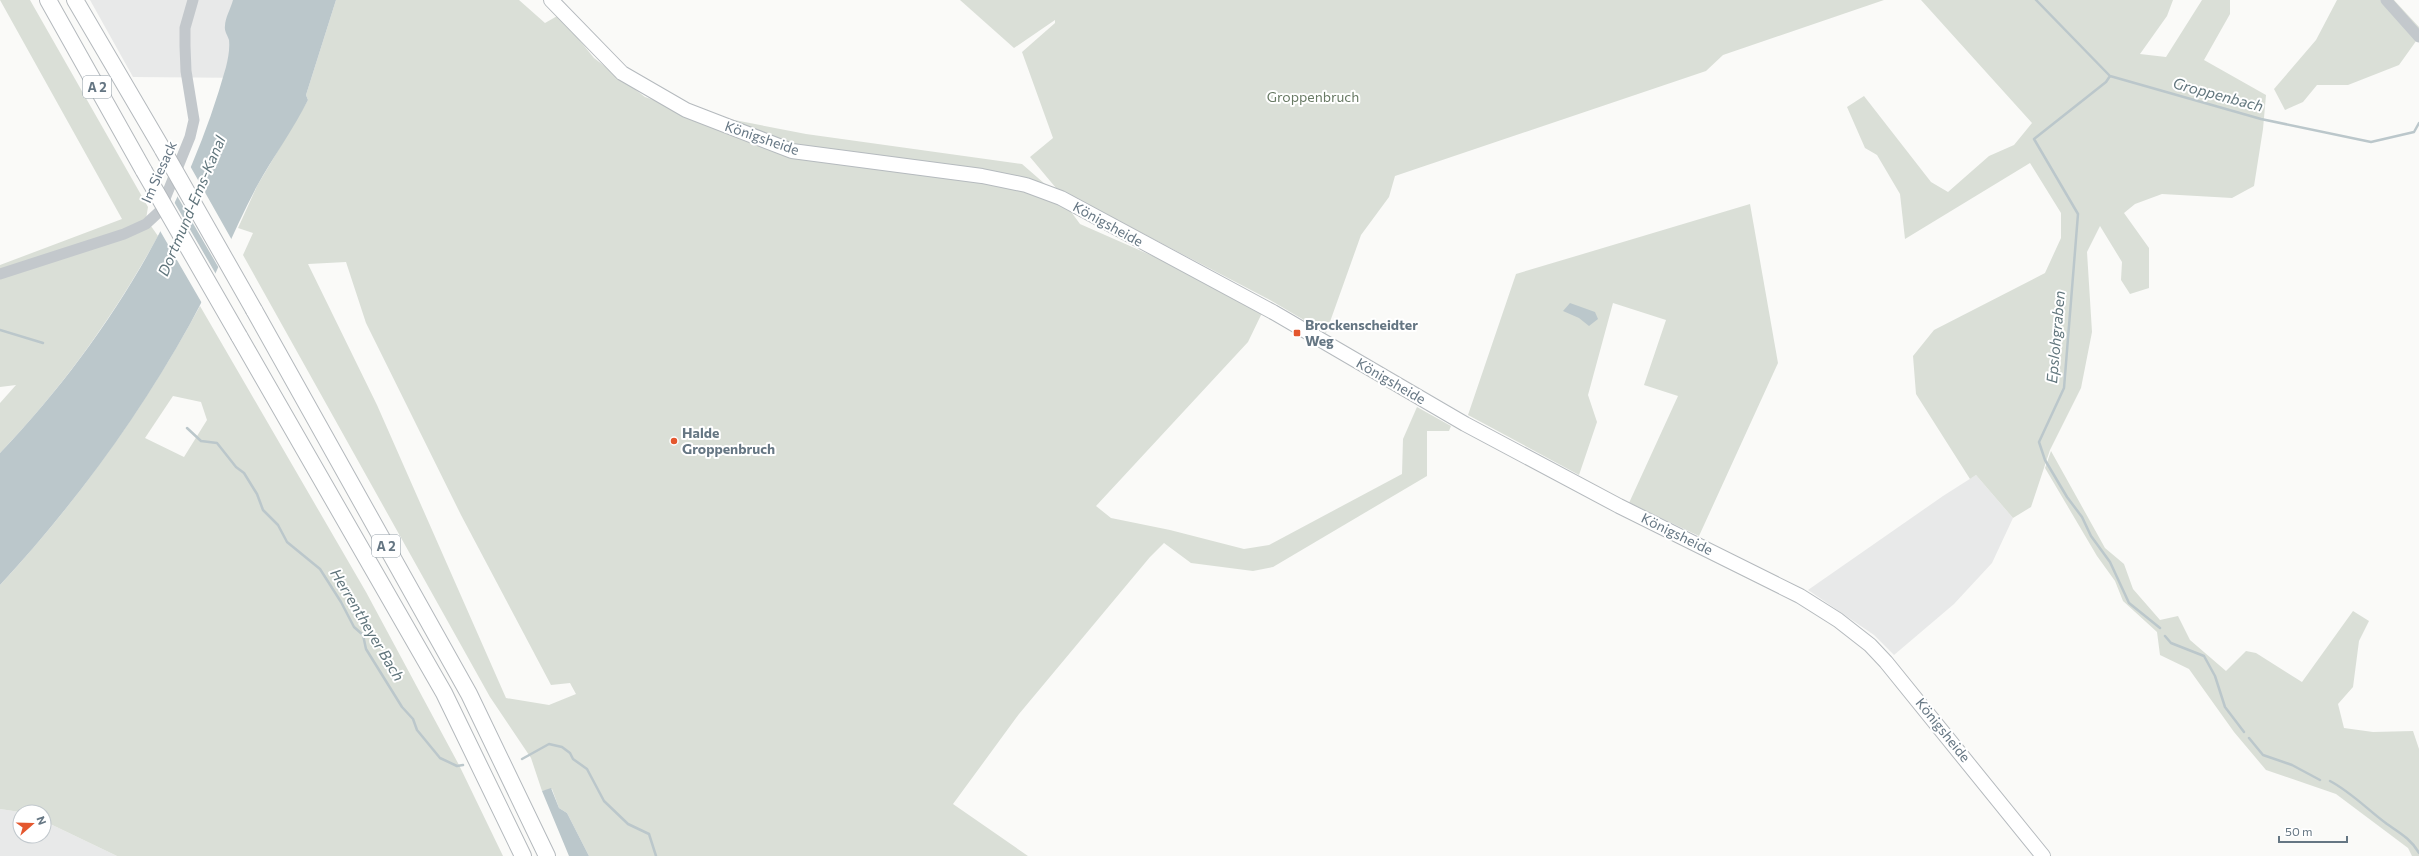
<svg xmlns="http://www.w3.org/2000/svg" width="2419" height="856" font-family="Commissioner,sans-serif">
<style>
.built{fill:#e8e9e9}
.green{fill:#dadfd7;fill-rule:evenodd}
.water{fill:#bbc7cb}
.pier{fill:#fafaf8}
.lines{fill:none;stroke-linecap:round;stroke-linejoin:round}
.stream{stroke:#bbc7cb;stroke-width:2.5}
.major-casing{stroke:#b5babe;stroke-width:16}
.highway-casing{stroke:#b4b9bd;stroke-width:18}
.minor{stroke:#c3c8cc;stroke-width:11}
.major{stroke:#fff;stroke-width:14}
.highway{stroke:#fff;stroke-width:16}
.highway-bridge-casing{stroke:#b4b9bd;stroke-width:18;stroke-linecap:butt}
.highway-bridge{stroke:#fff;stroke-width:16}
.poi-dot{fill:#e4572e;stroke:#fff;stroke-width:1.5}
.labels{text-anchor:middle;stroke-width:4;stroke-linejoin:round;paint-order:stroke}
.shield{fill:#fff;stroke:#939fa8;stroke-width:1}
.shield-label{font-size:13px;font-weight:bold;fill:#657683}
.park-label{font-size:14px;fill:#687a64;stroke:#fff}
.street-label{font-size:14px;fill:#657683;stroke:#fff}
.poi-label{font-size:14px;font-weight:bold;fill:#657683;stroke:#fff;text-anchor:start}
.water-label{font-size:15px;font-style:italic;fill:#60757c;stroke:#fff}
</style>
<rect width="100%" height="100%" fill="#fafaf8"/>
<path class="built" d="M90,0H275L254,78L133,77Z
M1976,475L2013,518L1992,563L1954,604L1894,655L1874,635L1808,590L1943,496Z
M0,809L20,812V836H44V821L117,856H0Z"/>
<path class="green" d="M0,0H30L148,207L146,219L158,236C114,316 63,387 0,453V403L16,385L0,387V265L122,219Z
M336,0H519L545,23L559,15L594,58L645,97L683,110L806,134L1022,164L1061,198L1080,224L1155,257L1262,313L1248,342L1096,506L1111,518L1170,530L1244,549L1269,545L1402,474L1403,439L1417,407L1451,426L1449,431H1427V476L1273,567L1253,571L1191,563L1164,543L1150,557L1019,714L953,804L1028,856H589L567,813L559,808L552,789L542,791L531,758L490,697L243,255L253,233L238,228L257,186L308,100L306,95ZM346,262L366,323L461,515L551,685L570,683L576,694L549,705L506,698L377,405L308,264Z
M960,0H1884L1723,55L1706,71L1395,176L1389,197L1361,235L1326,333L1270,300L1056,188L1030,157L1053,138L1022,52L1055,23V20L1014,48Z
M1921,0H2173L2167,16L2140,54L2166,57L2202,0H2230V14L2204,60L2266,95L2263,129L2254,186L2232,198L2162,194L2135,204L2124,213L2149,248V288L2130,294L2121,280L2122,262L2100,226L2087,252L2092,332L2081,388L2050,450L2031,507L2013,518L1976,475L1970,479L1916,394L1913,356L1934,330L2045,273L2061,238V213L2030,163L1905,239L1900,194L1877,155L1865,148L1847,107L1864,96L1931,182L1948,192L1989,156L2014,145L2032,123Z
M2337,0H2394L2419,27V37L2399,65L2348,85H2317L2303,102L2285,110L2274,89L2316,40Z
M1750,204L1778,363L1699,536L1629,503L1678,396L1644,385L1666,320L1613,303L1588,395L1597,422L1579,475L1468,415L1516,274Z
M200,306L366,592L459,765L503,856H117L44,821V812H20L0,809V585C78,501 145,407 200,306ZM173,396L201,402L207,420L184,457L145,438Z
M2051,451L2105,548L2124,564L2133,589L2160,620L2178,616L2190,640L2226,671L2246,651L2256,653L2302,682L2353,611L2369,621L2359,641L2353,687L2338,704L2344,728L2373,732L2413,731L2419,749V856H2412L2408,848L2336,794L2266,770L2234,732L2189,669L2160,655L2157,632L2123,601L2115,581L2097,556L2045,468Z"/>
<path class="water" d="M233,0H336L306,95L308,100C293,130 273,157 257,186C233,231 215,279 190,324C138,418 73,506 0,585V453C104,344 185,213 226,67C228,59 230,49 229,40C228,36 224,31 225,26C225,18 231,8 233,0Z
M1570,303L1595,312L1598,319L1589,326L1579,318L1563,311Z
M551,788L559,808L567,813L589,856H569L542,791Z"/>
<path class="pier" d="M189,164L233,242L220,270L176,194Z
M173,200L217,276L203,305L159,229Z"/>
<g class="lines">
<path class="stream" d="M2036,0L2110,76L2261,119L2371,142L2414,132L2419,123
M2110,76L2106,82L2034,139L2078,214L2064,388L2039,442L2045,460L2067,497L2082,517L2091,536L2110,562L2129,603L2160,628
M0,330L43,343
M187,428L201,441L217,443L236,467L244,473L257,494L263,510L278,525L287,542L320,569L341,602L354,627L363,635L366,649L402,707L413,719L417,730L440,758L457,766L463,765
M2165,636L2171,643L2204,656L2215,676L2225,707L2244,732
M2249,738L2263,755L2292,765L2320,780
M522,759L549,744L562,747L570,753L573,759L587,769L604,801L628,824L649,834L656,856
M2330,781C2351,792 2368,810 2387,824C2400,833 2411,839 2419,853"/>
<defs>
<path id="major" d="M551,0L622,73L686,110L792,151L982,176L1026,185L1061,198L1273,312L1465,424L1619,506L1800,596L1838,620L1870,645L1886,662L2043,856"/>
<path id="highway" d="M48,0L144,171
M75,0L163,150
M254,310L469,694L547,856
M239,336L444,693L523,856"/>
</defs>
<use href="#major" class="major-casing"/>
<use href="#highway" class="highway-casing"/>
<path class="minor" d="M2386,0L2419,37
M0,274L124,234L146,224L160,211L190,137L194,120L186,71L185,46V28L193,0"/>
<use href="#major" class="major"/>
<use href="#highway" class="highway"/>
<defs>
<path id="highway-bridge" d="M163,150L254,310
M144,171L239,336"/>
</defs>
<use href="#highway-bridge" class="highway-bridge-casing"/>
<use href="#highway-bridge" class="highway-bridge"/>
</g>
<g class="poi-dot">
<rect x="1293" y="329" width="8" height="8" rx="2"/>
<circle cx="674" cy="441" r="4"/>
</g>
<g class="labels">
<g class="shield">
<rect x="83" y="76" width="28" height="22" rx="3"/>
<rect x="372" y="535" width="28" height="22" rx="3"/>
</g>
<g class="shield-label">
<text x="97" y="92">A 2</text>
<text x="386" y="551">A 2</text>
</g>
<g class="park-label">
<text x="1313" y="102">Groppenbruch</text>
</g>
<g class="street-label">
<text transform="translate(762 138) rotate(19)" y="5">Königsheide</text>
<text transform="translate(159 172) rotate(-66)" y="5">Im Siesack</text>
<text transform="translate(1108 224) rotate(29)" y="5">Königsheide</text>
<text transform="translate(1391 381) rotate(30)" y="5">Königsheide</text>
<text transform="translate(1677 534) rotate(26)" y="5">Königsheide</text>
<text transform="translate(1943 730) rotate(51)" y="5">Königsheide</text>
</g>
<g class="poi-label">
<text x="1305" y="330">Brockenscheidter<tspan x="1305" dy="16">Weg</tspan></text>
<text x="682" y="438">Halde<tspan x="682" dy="16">Groppenbruch</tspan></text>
</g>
<g class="water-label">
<text transform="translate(2218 95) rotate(15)" y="5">Groppenbach</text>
<text transform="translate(192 206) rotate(-67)" y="5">Dortmund-Ems-Kanal</text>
<text transform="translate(2056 337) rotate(-85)" y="5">Epslohgraben</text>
<text transform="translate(367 625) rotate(59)" y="5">Herrentheyer Bach</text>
</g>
</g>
<g transform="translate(32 824) rotate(70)"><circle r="19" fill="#ffffff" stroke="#c1c8cd"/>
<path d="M0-3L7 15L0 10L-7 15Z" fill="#e4572e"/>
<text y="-6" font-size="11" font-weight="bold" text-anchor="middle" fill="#657683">N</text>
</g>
<path d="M2279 836v6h68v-6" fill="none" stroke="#657683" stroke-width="2"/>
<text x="2285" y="836" font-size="12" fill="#657683" stroke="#ffffff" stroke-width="3" paint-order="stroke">50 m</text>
</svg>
